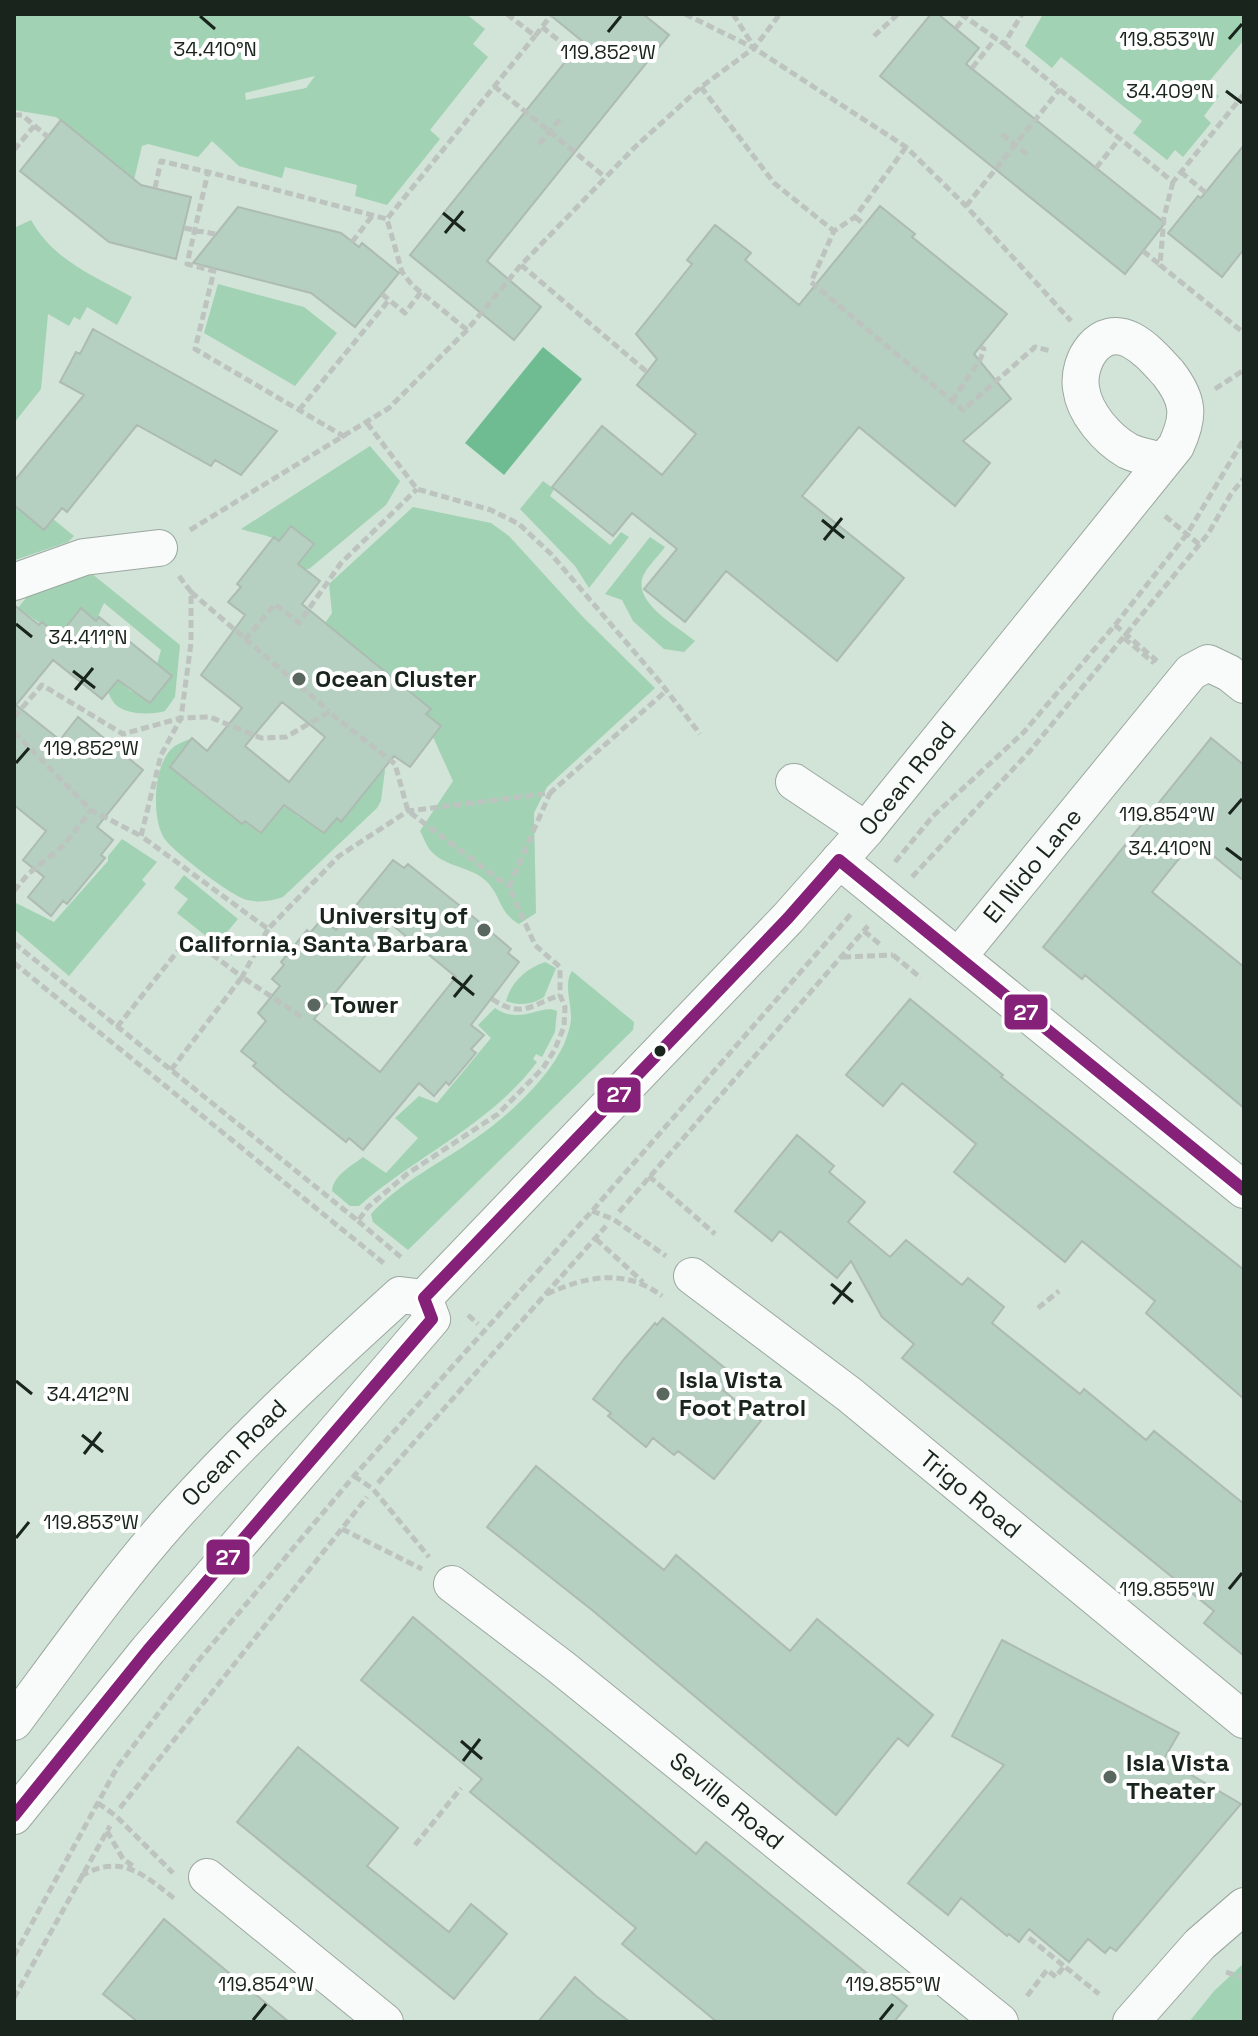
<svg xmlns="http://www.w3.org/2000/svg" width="1258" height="2036" font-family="'Space Grotesk',sans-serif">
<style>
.green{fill:#a2d2b4;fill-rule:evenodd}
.water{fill:#70bc92}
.building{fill:#b5d0c0;stroke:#adbbb2;stroke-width:2;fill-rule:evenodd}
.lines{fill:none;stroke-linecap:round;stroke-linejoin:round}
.minor-casing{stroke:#9ba8a0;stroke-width:38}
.path{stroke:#bdc3be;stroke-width:5;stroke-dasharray:8 4;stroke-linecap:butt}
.minor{stroke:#f8fbf9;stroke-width:36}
.bus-1-casing{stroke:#fff;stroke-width:18}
.bus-1{stroke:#862179;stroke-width:12}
.ticks{fill:none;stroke:#18241c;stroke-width:3}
.poi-dot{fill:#59675e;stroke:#fff;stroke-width:3}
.bus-dot{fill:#18241c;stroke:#fff;stroke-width:3}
.labels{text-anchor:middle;stroke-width:8;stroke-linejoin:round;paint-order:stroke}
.poi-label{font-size:24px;font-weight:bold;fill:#18241c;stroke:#fff;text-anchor:start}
.street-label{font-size:24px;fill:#18241c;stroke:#fff}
.ticks-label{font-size:20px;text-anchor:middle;fill:#18241c;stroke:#fff;stroke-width:8;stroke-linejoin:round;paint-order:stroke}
.line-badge{stroke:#fff;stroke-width:3}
.badge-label{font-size:22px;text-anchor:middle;font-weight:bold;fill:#fff}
</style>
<rect width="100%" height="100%" fill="#d2e3d8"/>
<path class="green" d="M14,14H466L485,29L473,44L488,57L430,130L440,139L387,205L355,196L357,185L285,167L282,178L239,166L212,141L198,157L148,144L142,146L134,180L56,117L14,110ZM315,76L306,88L246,100L245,93Z
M1043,14H1244V40L1206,85L1219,96L1204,116L1211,123L1183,157L1175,150L1167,160L1133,133L1142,121L1061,57L1052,68L1025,46Z
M31,220C54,261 93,275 132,297L117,325L87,307L80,320L74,317L69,326L48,314L41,389L14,423V228Z
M218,284L304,307L337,333L295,386L204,333Z
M370,446L400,481L386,505L309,569H303L297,565L291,526L279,541C274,537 250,532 241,529Z
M543,481L554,489L550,496L610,545L621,532L629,537L589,588L575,566L520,509Z
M14,505L44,530L53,519L74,536L68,542L15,560Z
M413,507L491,523L509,536L582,616L655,688L547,787L534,813L536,913L519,924C500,913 502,900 489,884C475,867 448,868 433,853C427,848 424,838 420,831L453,781L433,737L441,726L426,714L430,709L320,630L332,613L329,584Z
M650,537L665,547C658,557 645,568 642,579C636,605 678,627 695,641L684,652L664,649L633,621L622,600L605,594Z
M91,573L180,645L175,697L165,711C152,715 125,715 115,704C111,700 108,692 106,686L118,680L132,692L157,664L161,650L104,603L96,621L81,609L60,637L18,608L33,589Z
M192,738L173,763L188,775L186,780L242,824L245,821L260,833L279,798L299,817L302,816L324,833L337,818L342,821L366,791L352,742L385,770L381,801L377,808L283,897C271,901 261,903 247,900C233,897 172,851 164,838C151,817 153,761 175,746C179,743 186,741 192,738Z
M122,839L157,862L142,880L146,884L69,976L14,929V902L54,922L108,861V856Z
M184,875L238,919L227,932L240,944L231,956L177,913L188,899L174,888Z
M545,962L556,968L544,997C532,1005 520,1006 506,1001C511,982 527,968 545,962Z
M572,971L634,1022L633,1030L408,1250L373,1222L371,1214C400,1182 441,1163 476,1138C505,1118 532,1093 552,1065C561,1052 569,1036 571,1020C572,1004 563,984 572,971Z
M495,1008C520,1026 542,1003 557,1011L555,1032L542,1057L536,1054L533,1059L537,1062C490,1125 417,1155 359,1206H350L332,1191C333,1176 351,1166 363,1157L386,1173L418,1138L395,1118L419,1096L437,1103L491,1038L478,1025Z
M1244,1963V2022H1189L1214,1991Z"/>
<path class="water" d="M543,347L582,379L504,475L465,443Z"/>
<path class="building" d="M549,14H643L669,35L487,261L541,307L514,340L410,255L582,41Z
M931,14H938L979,48L966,64L1165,223L1125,274L880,76Z
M61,120L141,185L191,197L176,259L109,242L20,171Z
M1244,145V249L1222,277L1168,233L1198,196L1201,198Z
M880,206L915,234L912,237L1007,314L974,354L1011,399L963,441L990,463L955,506L859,427L802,496L904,578L837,661L726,571L685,622L644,589L677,549L632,513L613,536L552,487L602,426L662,475L696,434L637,385L657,359L636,334L692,264L687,260L715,225L751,253L745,260L799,305Z
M238,207L341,233L359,247L362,243L399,273L355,327L311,293L193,263Z
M93,329L127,348L277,431L241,475L215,460L211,466L137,425L67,512L62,508L44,530L14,505V481L84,395L60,382L76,352L80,354Z
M291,526L314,544L298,564L320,581L302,604L431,709L426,714L441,726L410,767L394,756L341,822L337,818L324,833L284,805L261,833L245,821L242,824L170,767L192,738L207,751L242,708L201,675L245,615L228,602L241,587L237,584L274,537L279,541ZM282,702L325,737L289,782L245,746Z
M14,605L39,625L42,622L59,636L81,608L96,621L99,617L172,676L150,703L118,680L102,699L53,660L16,705L60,740L78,717L143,770L97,827L113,840L101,855L105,858L67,904L63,901L51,916L28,897L44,877L23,860L46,831L14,805Z
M1211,738L1244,765V881L1194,840L1152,892L1244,967V1108L1085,975L1082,979L1043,947Z
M393,860L404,868L408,864L465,910L511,949L508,953L519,962L471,1025L484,1035L471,1049L476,1053L449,1085L446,1082L434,1096L419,1083L363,1150L349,1138L346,1142L285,1093L253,1066L256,1063L241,1051L266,1021L258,1013L280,986L272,979L284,965L281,962L307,930L310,933L322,919L336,930ZM391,924L456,977L380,1072L314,1019Z
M910,999L1003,1075L1001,1077L1244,1270V1399L1146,1313L1155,1301L1082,1241L1065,1262L954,1172L976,1144L902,1083L883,1106L846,1075Z
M797,1135L834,1166L829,1172L865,1202L848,1222L890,1257L906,1240L962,1285L968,1278L1004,1307L992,1323L1080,1394L1084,1389L1146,1440L1154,1431L1244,1504V1656L1204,1623L1214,1611L902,1358L914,1344L882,1317L851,1261L837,1278L780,1231L772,1241L735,1211Z
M663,1318L731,1373L726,1380L729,1383L723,1390L761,1421L714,1479L678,1451L674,1455L653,1438L646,1447L608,1416L611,1413L593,1399L625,1358L655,1323L657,1325Z
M536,1466L664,1570L676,1555L790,1651L817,1619L933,1715L908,1746L898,1738L836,1815L592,1610L487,1527Z
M413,1617L696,1854L706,1842L907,2006L894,2022H717L622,1944L636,1928L470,1792L482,1779L361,1680Z
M1002,1640L1179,1733L1164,1759L1241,1804L1116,1951L1110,1947L1105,1953L1088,1939L1069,1962L1029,1929L1019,1942L1009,1934L1007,1936L961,1898L948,1915L908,1883L1004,1765L952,1736Z
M298,1747L398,1828L367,1866L449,1932L471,1904L507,1934L454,1999L237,1822Z
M164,1919L200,1949L289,2022H138L103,1994Z
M575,1977L596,1996L630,2022H538Z"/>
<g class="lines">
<defs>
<g id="minor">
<path d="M14,582L84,557L159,548"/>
<path d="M794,782L866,830"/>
<path d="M839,860L1244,1190"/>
<path id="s1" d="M958,957L1191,672L1208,663L1229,673L1244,685"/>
<path id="s2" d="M692,1276L850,1395L1244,1720"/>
<path id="s3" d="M424,1298L788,918L866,830L1176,446C1190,416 1189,400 1168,373C1157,361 1146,348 1131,340C1100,324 1077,360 1081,388C1084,413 1107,439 1128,451C1138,456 1152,458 1163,461"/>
<path id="s4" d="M452,1584L561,1667L1000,2022"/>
<path id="s5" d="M14,1722C66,1652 116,1581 174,1516C245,1437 322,1366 400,1295L424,1298"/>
<path d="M14,1816L148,1650L432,1319L424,1298"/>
<path d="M207,1877L385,2022"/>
<path d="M1131,2022L1200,1944L1244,1906"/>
</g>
</defs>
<use href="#minor" class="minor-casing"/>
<path class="path" d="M507,14L535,36L552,14
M685,14L754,48L906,147L966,206L1071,321
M733,14L754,47
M961,14L1004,44L1022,14
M542,27L573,52
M956,28L965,17
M874,36L898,14
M1004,44L1173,182L1244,94
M972,68L996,38
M494,86L605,177
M701,87L774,183L834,231
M14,115H22L48,137
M1002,134L1028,155
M539,144L560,119
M906,147L855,217L834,231L811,282L963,410L1035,347L1051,351
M14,150L34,126
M1096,168L1120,138
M1181,172L1206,193
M1173,182L1164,217L1160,265L1244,333
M155,188L161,161L208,172
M966,206L1060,89
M855,217L865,225
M184,228L215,234
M352,242L373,215
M1143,251L1159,264
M521,265L647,372
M382,294L405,313L421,292
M467,330L412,285L402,272L387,219L535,36
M1215,389L1244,370
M952,401L980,360L984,349L981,347
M299,410L389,300
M367,423L417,489L491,510L519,524L551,554L660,682L700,734
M345,437L195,349L214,271L187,264L208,172L387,219
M1165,516L1200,545
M190,530L389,408L467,330L521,265L635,147L701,87L754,48L780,14
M179,576L191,592V643L181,718L161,755L141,836L268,929L339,856L408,811L550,793L666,691
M191,592L329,711
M1115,625L1157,661
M1124,638L1154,663
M245,640L275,604L299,623L341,563L417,489
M14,717L42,685L123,734L181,718L210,717L261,738L286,737L329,712L395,764L408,811L509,887
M14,732L91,810L141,836
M895,862L933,816L1023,733L1115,625L1187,534L1244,439
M912,877L1030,751L1208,534L1231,494L1244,478
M14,891L28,874L64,845L91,810
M864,931L882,946
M14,943L358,1221L368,1207L407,1174L498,1114L543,1068L554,1051L564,1027L565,1007L560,995V967L535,945L509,887L550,793
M893,955L921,978
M843,957L893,955
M14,963L386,1265
M492,999C522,1019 531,1005 560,995
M117,1027L189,937L242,977L268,929
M171,1070L242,977L302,1017
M649,1176L715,1234
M592,1211L613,1219L666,1256
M619,1212L868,926
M358,1221L402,1258
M596,1239L643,1282
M547,1294C587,1276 625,1268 662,1296
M1038,1308L1059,1291
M468,1315L478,1324
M354,1476L373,1489L429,1557
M378,1483L606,1226
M342,1529L422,1569
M98,1803L116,1816L173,1873
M120,1808L367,1497
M107,1831L123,1859L136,1868
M415,1845L461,1788
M81,1876C121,1853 143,1874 175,1899
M1029,1938L1064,1966
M14,1956L118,1766L199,1660L354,1476L592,1211L852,913
M1226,1972L1244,1978
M1027,1996L1047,1970L1056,1977L1064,1966L1099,1994
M14,1998L110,1826"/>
<use href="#minor" class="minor"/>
<defs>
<path id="bus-1" d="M424,1298L788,918L839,860L1244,1190
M14,1816L148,1650L432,1319L424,1298"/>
</defs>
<use href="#bus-1" class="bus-1-casing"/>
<use href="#bus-1" class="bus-1"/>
</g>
<path class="ticks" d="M200,16L215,29M608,32L621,16M1229,39L1242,24M1226,91L1242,103M443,213L465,231M445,233L463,211M822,520L844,538M824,540L842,518M16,624L32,637M73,671L95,688M75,690L93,668M16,763L29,748M1229,814L1242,799M1226,848L1242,860M452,977L474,995M454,997L472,975M831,1284L853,1302M833,1304L851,1282M16,1381L32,1394M82,1435L103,1452M84,1454L101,1432M16,1538L29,1522M1229,1589L1242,1573M461,1741L482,1759M463,1761L480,1739M253,2020L266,2004M880,2020L893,2004"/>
<g class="poi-dot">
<circle cx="299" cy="679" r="8"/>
<circle cx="484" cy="930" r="8"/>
<circle cx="314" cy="1005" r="8"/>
<circle cx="663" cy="1394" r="8"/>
<circle cx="1110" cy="1777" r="8"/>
</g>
<circle class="bus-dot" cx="660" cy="1051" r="7"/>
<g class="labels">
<g class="poi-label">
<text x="315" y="687">Ocean Cluster</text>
<text x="468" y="924" text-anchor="end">University of<tspan x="468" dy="28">California, Santa Barbara</tspan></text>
<text x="330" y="1013">Tower</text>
<text x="679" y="1388">Isla Vista<tspan x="679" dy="28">Foot Patrol</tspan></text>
<text x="1126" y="1771">Isla Vista<tspan x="1126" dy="28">Theater</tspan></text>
</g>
<g class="street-label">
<text dy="8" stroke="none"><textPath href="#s3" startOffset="710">Ocean Road</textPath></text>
<text dy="8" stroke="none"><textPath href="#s1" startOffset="118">El Nido Lane</textPath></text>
<text dy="8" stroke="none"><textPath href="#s5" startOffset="348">Ocean Road</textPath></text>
<text dy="8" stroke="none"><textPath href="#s2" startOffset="354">Trigo Road</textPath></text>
<text dy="8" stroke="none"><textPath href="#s4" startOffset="350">Seville Road</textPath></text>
</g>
</g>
<g class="ticks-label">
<text x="1167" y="46">119.853°W</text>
<text x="215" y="56">34.410°N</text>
<text x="608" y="59">119.852°W</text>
<text x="1170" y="98">34.409°N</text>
<text x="88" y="644">34.411°N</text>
<text x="91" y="755">119.852°W</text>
<text x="1167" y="821">119.854°W</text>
<text x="1170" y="855">34.410°N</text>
<text x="88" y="1401">34.412°N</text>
<text x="91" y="1529">119.853°W</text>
<text x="1167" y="1596">119.855°W</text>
<text x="266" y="1991">119.854°W</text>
<text x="893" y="1991">119.855°W</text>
</g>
<g class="line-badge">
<rect x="1003" y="993" width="46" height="38" rx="8" fill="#862179"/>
<rect x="596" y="1076" width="46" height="38" rx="8" fill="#862179"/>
<rect x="205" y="1538" width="46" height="38" rx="8" fill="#862179"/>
</g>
<g class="badge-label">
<text x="1026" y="1020">27</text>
<text x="619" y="1102">27</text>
<text x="228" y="1565">27</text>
</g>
<rect width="1258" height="2036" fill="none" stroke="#18241c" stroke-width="32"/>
</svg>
